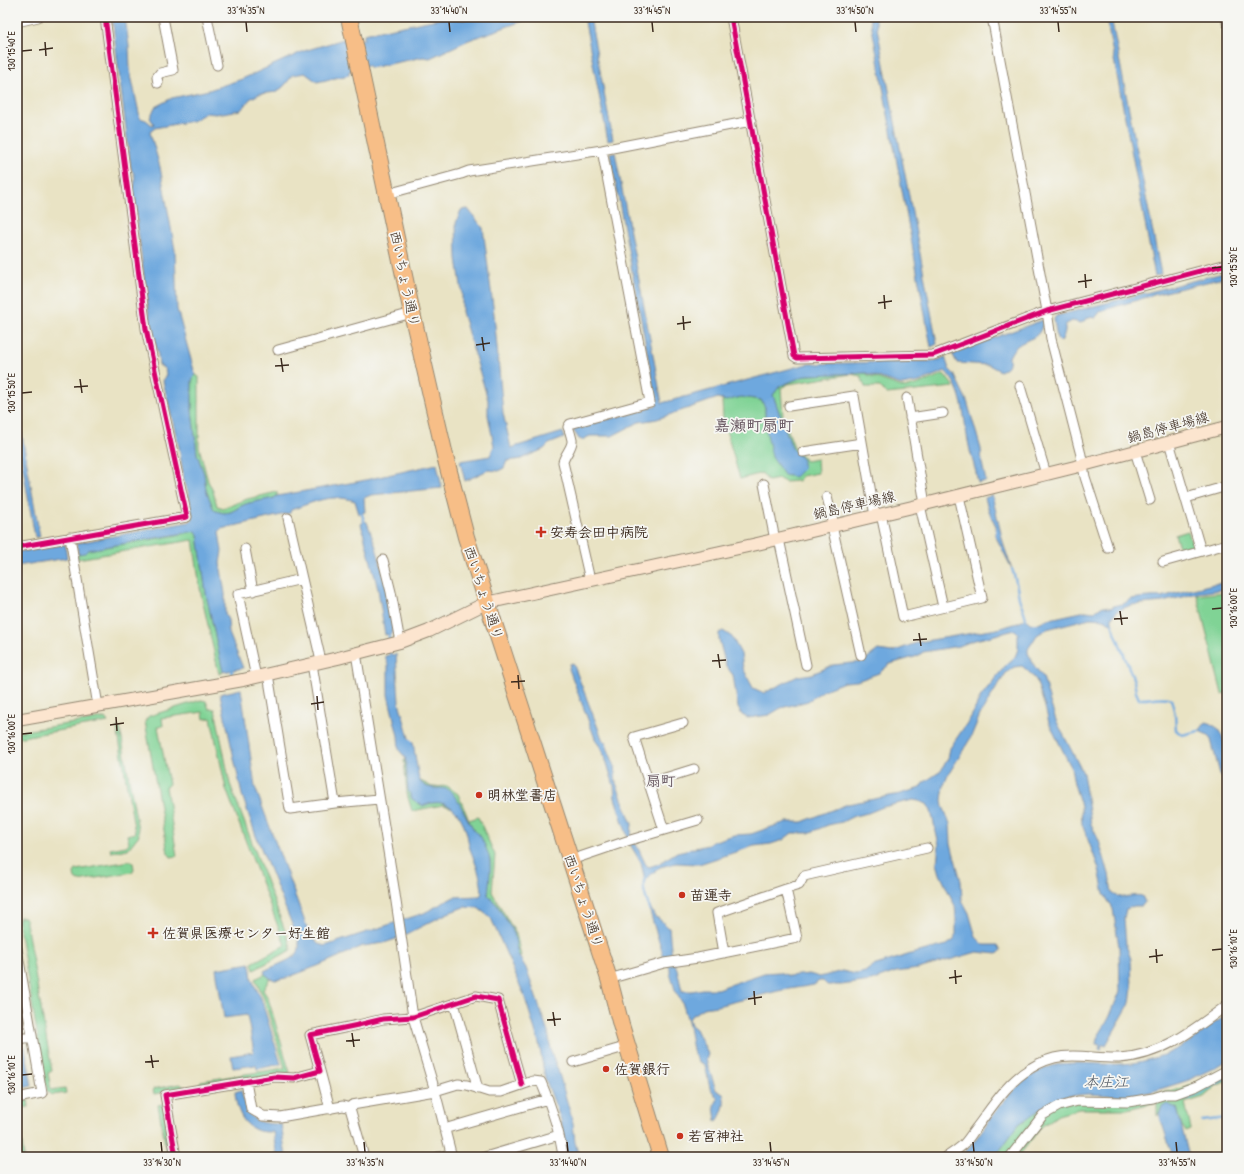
<svg xmlns="http://www.w3.org/2000/svg" width="1244" height="1174" font-family="'Patrick Hand','Klee One',sans-serif">
<style>
.green{fill:#80d395;stroke:#5e7e5a}
.water{fill:#6ea8de;stroke:#54697e}
.lines{fill:none;stroke-linecap:round;stroke-linejoin:round}
.stream{stroke:#6ea8de;stroke-width:2.5}
.street-casing{stroke:#928671;stroke-width:11}
.secondary-casing{stroke:#928671;stroke-width:14}
.highway-casing{stroke:#928671;stroke-width:18}
.street{stroke:#fff;stroke-width:9}
.secondary{stroke:#fce5cf;stroke-width:12}
.highway{stroke:#f7be87;stroke-width:16}
.cycleway-casing{stroke:#f6f6f2;stroke-width:8}
.cycleway{stroke:#d6006c;stroke-width:5}
.ticks{fill:none;stroke:#3b2a1e;stroke-width:1.5}
.poi-dot{fill:#c8321e;stroke:#f6f6f2;stroke-width:1.5}
.labels{text-anchor:middle;stroke-width:3.5;stroke-linejoin:round;paint-order:stroke}
.street-label{font-size:14px;fill:#3b2a1e;stroke:#f6f6f2}
.poi-label{font-size:14px;font-weight:bold;fill:#3b2a1e;stroke:#f6f6f2;text-anchor:start}
.neighbourhood-label{font-size:15px;font-weight:bold;fill:#665660;stroke:#f6f6f2}
.water-label{font-size:15px;font-style:italic;fill:#4d5661;stroke:#f6f6f2}
.quarter-label{font-size:16px;font-weight:bold;fill:#665660;stroke:#f6f6f2}
.neatline{fill:none;stroke:#3b2a1e;stroke-width:1.5}
.ticks-label{font-size:10px;text-anchor:middle;fill:#3b2a1e}
</style>
<rect width="100%" height="100%" fill="#f6f6f2"/>
<filter id="ink" filterUnits="userSpaceOnUse"><feTurbulence type="fractalNoise" baseFrequency=".025" numOctaves="2"/><feDisplacementMap in="SourceGraphic" scale="8" xChannelSelector="R" yChannelSelector="G"/><feConvolveMatrix kernelMatrix="1 2 1 2 8 2 1 2 1" color-interpolation-filters="sRGB"/></filter>
<filter id="wash" filterUnits="userSpaceOnUse"><feTurbulence type="fractalNoise" baseFrequency=".012" numOctaves="4" result="noise"/><feDisplacementMap in="SourceGraphic" scale="16" xChannelSelector="R" yChannelSelector="G"/><feGaussianBlur stdDeviation="0.9" result="paint"/><feColorMatrix in="noise" values="0 0 0 0 0 0 0 0 0 0 0 0 0 0 0 0 0 1.4 0 .05"/><feComposite in="paint" operator="in"/></filter>
<g filter="url(#wash)">
<rect width="100%" height="100%" fill="#e9e3c4"/>
<path class="green" d="M866,373L868,375L905,388L919,384L944,374L954,387L887,394L880,387H865L861,376L851,374L788,384L781,388L783,417L794,447L806,461L817,459L818,473L802,476L798,481L785,482L779,479L768,481L762,473L740,479L723,419L722,401L741,397L761,400L765,407V425L803,460L792,448L773,395L780,386L807,375Z
M195,374L199,377V447L208,481L213,491L217,506L224,508L247,499L277,492V496L274,498C266,500 257,501 249,503C234,507 232,518 214,510L206,490L204,474L197,454L192,410V381Z
M195,531L198,535L206,594L223,672L219,674L201,594L193,540L77,559L78,554L84,553L87,550L177,535Z
M1188,531L1193,547L1181,552L1175,535Z
M1227,592V693L1222,694L1197,595Z
M201,700L206,701L209,709H215L230,784L290,944L291,950L254,970L252,963L285,945L226,789L211,718L204,719L203,712L162,718L163,726L158,727L169,784L166,787L177,856L171,857L168,853L145,721L149,716Z
M105,718L108,722L17,738V732Z
M117,727L120,728L139,835L128,849L111,852L110,849L126,846L129,843L127,835L135,833Z
M404,760L406,762L408,790L431,803L443,802L453,808L443,805L412,811L407,794Z
M419,780L432,787L447,786L458,794L469,820L478,817L495,855L492,892L516,934L521,956L518,955L514,933L497,905L488,895L490,860L476,833L457,801L445,789C434,789 426,789 419,780Z
M17,838L22,867L17,868Z
M130,861L133,863L134,869L132,872L78,881L75,879L74,873L76,870Z
M20,917H25L52,1071L48,1073L51,1090L65,1088L66,1093L52,1095L47,1091L18,922Z
M265,974L270,978L263,990L268,998L290,1073L198,1087L201,1081L285,1068L264,999L255,979Z
M1227,1067V1081L1216,1086L1204,1097L1185,1103L1191,1129L1186,1131L1182,1126L1177,1108L1162,1107L1157,1116V1102L1127,1109H1079L1058,1115L1041,1127L1018,1157H995L1019,1124L1037,1112L1064,1100L1126,1098L1152,1095L1187,1087Z
M180,1084L186,1088L154,1094L153,1089Z
M28,1100L29,1107L17,1109V1102Z
M163,1104L172,1157H150L167,1154L158,1105Z
M17,1111L24,1157H19L17,1142Z"/>
<path class="water" d="M112,17H125L129,46L130,70L140,118L146,120L152,125L154,124L150,118L155,107L172,98L209,90L242,79L304,51L344,39L346,43L364,39V34L448,17L464,20L469,17H534L469,40L430,58L423,57L370,68L368,65L349,71V75L317,82L305,73L293,75L284,86L277,92L259,94L250,99L241,110L216,114L206,113L192,121L160,127L155,128L150,132L160,167L175,250L177,309L195,374L192,381V410L197,454L204,474L206,490L214,510C232,518 234,507 249,503C257,501 266,500 274,498L277,496L361,481L437,464L442,488L371,495L364,498L365,512L359,514L355,501C331,493 314,502 291,510L290,513L221,529L219,532L222,551L220,563L225,594V614L228,620L229,633L243,668L223,672L206,594L198,535L196,531L88,550L85,553L78,554L77,543L189,522L193,519L189,494L184,480L179,447L163,381L166,375L165,369L159,365L158,355L150,324L133,189C136,181 136,176 131,169Z
M584,17H590L613,140L608,141Z
M870,17H875L930,306L937,344L931,347Z
M1106,17H1111L1161,274L1155,276Z
M615,152L662,403L807,364L936,361L945,357L949,369L954,374L967,401L981,449L982,463L986,481L978,483C976,468 970,455 968,441C963,417 964,389 945,371L919,382L902,385L866,373L807,375L780,386L773,395L792,448L803,460V469L795,477L784,475L772,457L765,425V407L761,400L741,397L726,401L718,398L657,419L639,422L612,436H590L582,440L579,439L573,430L575,428L641,411L657,405L610,153Z
M468,209L483,228L494,314L503,413L511,448L563,432L564,438L549,444L544,449L521,459L507,461L504,468L498,471L488,470L465,481L460,461L490,456L494,446L488,415V400L462,312V293L457,258L456,223L461,210Z
M1227,272V277L1157,294L1101,311L1095,318L1089,317L1081,323L1072,321L1065,325V332L1061,342L1057,339L1054,319L1056,316Z
M1043,320C1041,340 1029,337 1017,346C1013,349 1011,353 1009,357C1010,365 1008,368 1000,371L989,365L957,363L952,353Z
M17,407L40,537H35L17,434Z
M992,495L1004,546L1012,569L995,535L996,526L989,512L985,498Z
M364,521L367,522L376,547L388,592L393,633L385,635L378,589L361,524Z
M65,544L67,558L17,566V552Z
M1227,583V589L1197,593L1163,602L1131,605L1117,611L1112,617V624L1104,619L1090,618L1047,629L1037,635L1028,649V653L1035,667L1043,677L1050,702L1056,720L1083,773L1091,824L1099,841L1109,874L1112,893C1124,902 1130,893 1142,896L1145,902L1142,906H1134L1126,909L1124,918L1126,945L1131,959L1132,988L1130,1003L1106,1045H1102L1101,1050L1099,1049L1100,1045L1096,1044L1097,1038L1109,1018L1120,991L1119,947L1113,909L1104,894L1099,869L1082,824L1081,806L1074,784L1071,767L1049,723L1045,707L1036,680L1028,671L1022,666L1014,667L1006,673L992,695L980,715L970,739L948,775L944,785L942,800L943,806L950,824L951,844L961,881L962,900L969,913L976,937L984,945H998L1001,950L998,954L977,952L918,969L896,972L871,981L841,985H827L823,981H819L814,985L778,991L717,1006L703,1008L691,1016L689,1019L691,1025L696,1029L708,1054L706,1060L716,1090L723,1094C726,1103 723,1111 718,1120L716,1121L714,1106L718,1099L710,1088L705,1065L698,1061L693,1050L688,1021L682,1002L676,993L670,973V968L664,958L649,909L650,907L655,917L658,918L669,928L672,957L677,969L682,991H692L702,989H717L764,973L779,972L789,976L809,974L820,977L842,971L856,974L865,972L873,966L914,953L947,945L954,940L956,935V917L955,906L940,874L937,863L939,845L931,811L927,804L919,801L913,800L883,807L868,813L854,816L842,822L828,825L809,833H792L783,840L771,844L754,846L699,864L676,863L660,867L645,880L641,863L630,844L615,798L614,786L607,763L601,748L596,741L569,669L570,664L573,663L603,741L605,742L614,764L616,783L632,824L631,835L633,842L636,844L646,865L649,867L658,864L677,852L708,845L712,842L734,835L751,834L786,822H802L848,804L900,794L920,788L923,783L941,771L948,758L950,748L971,717L981,696L1006,665L1015,657L1018,649V633L1015,630L975,640L959,646L923,652L918,656L890,664L879,673L857,681L844,682L824,690L808,701L781,708L769,715L748,718L742,715L738,708L733,675L726,666L719,639V633L723,631L732,637L741,654L743,668L753,688L764,693L798,676L812,674L833,665L862,662L878,650L892,652L919,642L997,629L1018,623L1026,619L1030,623L1036,624L1045,620L1086,611L1094,612L1103,606L1111,608C1115,605 1117,605 1123,604C1126,603 1128,600 1131,599C1137,598 1155,596 1161,597L1213,584Z
M396,654L399,702L409,738L413,742L419,780C429,794 441,784 450,791C459,799 466,818 473,828C475,832 479,834 481,837C484,844 489,853 490,861C491,871 489,884 488,895L497,905L514,933L518,955L526,968L548,1032L552,1055L558,1070L573,1123L575,1142L579,1157H567L561,1120L545,1078L539,1043L524,995L491,918L478,908L464,907L448,913L399,938L384,943L363,946L320,965L286,978L275,980L270,978L265,974L264,971L266,970C274,966 295,959 298,952C300,948 299,943 298,939L256,836L242,795L220,694L241,689L255,787L309,933L318,944L325,946L424,913L454,897L480,896L482,893C481,876 476,864 470,849C468,843 468,837 466,831C460,810 445,796 423,806L412,799L408,790L406,762L405,757L399,750L398,736L388,695V665L385,656Z
M1206,722C1229,726 1227,766 1227,784L1220,774L1210,736L1199,731Z
M250,963L252,980L261,998L281,1064L257,1069L256,1065L233,1068L231,1056L254,1052L247,1015L224,1018L216,969Z
M17,997L23,1031L17,1032Z
M1227,1015V1060L1214,1068L1189,1080L1151,1092L1124,1096L1088,1094L1069,1096L1052,1101L1019,1124L995,1157H961C987,1129 1003,1091 1038,1072C1063,1057 1093,1066 1121,1064C1148,1063 1176,1052 1198,1036C1203,1033 1207,1028 1212,1025C1217,1021 1222,1019 1227,1015Z
M25,1047L32,1086L17,1089V1074L18,1073L17,1049Z
M241,1090C248,1118 251,1124 281,1124L286,1157H277L273,1132C269,1132 263,1132 259,1131C242,1126 236,1108 235,1092Z
M1167,1104L1177,1108L1189,1157H1173L1159,1114L1162,1107Z"/>
<g class="lines">
<path class="stream" d="M362,514L364,521
M1012,569C1016,579 1017,587 1019,598C1021,605 1025,612 1026,619
M1112,624L1134,681L1136,692L1139,699C1150,700 1160,695 1171,699L1175,714L1176,730L1182,735L1199,731
M389,634V640
M390,647V655
M232,671V679
M645,878C641,888 647,900 650,910
M1185,1099L1202,1094L1213,1085L1227,1078
M1202,1121L1227,1118"/>
</g>
</g>
<g filter="url(#ink)">
<g class="lines">
<defs>
<path id="street" d="M207,17L217,65
M731,17L794,356L797,358L933,355L1047,311L1227,264
M992,17L1047,311L1051,339L1081,455L1085,477L1108,548
M1226,17L1227,23
M17,22L38,17
M158,83L157,77L160,73L173,70L163,17
M387,194L461,174L469,171L602,150L751,121
M278,350L412,313
M1020,386L1046,474
M907,398L925,504
M789,406L854,396L875,516
M910,418L943,413
M1169,442L1201,551
M1135,451L1150,500
M803,452L862,443
M764,484L775,540
M827,497L833,521L832,526L861,655
M1186,498L1227,486
M920,505L943,607
M881,514L903,617L982,598L959,496
M288,518L321,661
M70,537L98,706
M779,539L806,665
M17,547L187,517L146,329L105,17
M245,549L253,591
M383,560L391,592L400,642
M1163,562L1227,544
M590,580L563,462C565,454 573,447 572,440C571,436 570,431 568,427L570,424L650,402L602,150
M356,653L394,888L413,1017L435,1091L452,1157
M312,664L335,803
M268,674L290,809L335,803L379,799
M256,677L238,594L302,579
M649,783L694,769
M664,830L634,737L683,723
M571,860L627,841L698,820
M17,949L42,1093L17,1098
M724,953L717,913L786,889
M609,979L664,963L698,958L797,938L786,889L799,885L804,876L927,848
M454,1003L478,1089
M17,1039L32,1037
M573,1062L628,1046
M320,1071L330,1109
M246,1082L251,1109L263,1116L280,1117L343,1106L350,1108L364,1157
M350,1108L352,1105L435,1091L458,1084L467,1085L489,1092H501L533,1081L541,1082C551,1106 560,1132 563,1157
M444,1129L548,1099
M176,1157L165,1095L274,1077L294,1078L320,1071L310,1035L358,1025L383,1019L413,1017L476,996L498,1000L522,1085
M438,1157L451,1154
M485,1157L559,1135
M946,1157C952,1154 958,1149 963,1145C968,1140 972,1133 976,1128C992,1107 1007,1082 1031,1068C1063,1048 1086,1059 1119,1058C1161,1056 1195,1029 1227,1005
M1010,1157L1043,1115L1059,1106L1078,1101L1128,1102L1153,1098L1166,1094H1175L1197,1086L1227,1070"/>
<path id="secondary" d="M17,720L243,680L338,658L400,642L429,631L486,603L757,544L925,504L1083,465L1227,427"/>
<path id="highway" d="M349,17L412,313L446,460L466,537L609,979L621,1025L661,1157"/>
</defs>
<use href="#street" class="street-casing"/>
<use href="#secondary" class="secondary-casing"/>
<use href="#highway" class="highway-casing"/>
<use href="#street" class="street"/>
<use href="#secondary" class="secondary"/>
<use href="#highway" class="highway"/>
<defs>
<path id="cycleway" d="M731,17L794,356L797,358L933,355L1047,311L1227,264
M17,547L187,517L146,329L105,17
M176,1157L165,1095L274,1077L294,1078L320,1071L310,1035L358,1025L383,1019L413,1017L476,996L498,1000L522,1085"/>
</defs>
<use href="#cycleway" class="cycleway-casing"/>
<use href="#cycleway" class="cycleway"/>
</g>
</g>
<path class="ticks" d="M246,22L247,32M449,22L450,32M652,22L653,32M855,22L856,32M1058,22L1059,32M45,42L46,56M39,50L53,48M22,51L32,50M1212,268L1222,267M1085,274L1086,288M1078,282L1092,280M884,295L885,309M878,303L892,301M683,316L684,330M677,324L691,322M482,337L484,351M476,345L490,343M281,358L283,372M275,366L289,365M80,379L82,393M74,387L88,386M22,393L32,392M1212,609L1222,608M1120,611L1122,625M1114,619L1128,618M919,633L921,646M913,640L927,639M718,654L720,668M712,661L726,660M518,675L519,689M511,682L525,681M317,696L318,710M311,704L324,702M116,717L117,731M110,725L124,723M22,734L32,733M1156,949L1157,963M1212,950L1222,949M1149,957L1163,955M955,970L956,984M949,978L962,976M754,991L755,1005M748,999L762,997M553,1012L555,1026M547,1020L561,1019M352,1033L354,1047M346,1041L360,1040M151,1055L153,1068M145,1062L159,1061M22,1075L32,1074M161,1142L162,1152M364,1142L365,1152M567,1142L568,1152M770,1142L771,1152M973,1142L974,1152M1176,1142L1177,1152"/>
<g class="poi-dot">
<path d="M539 526h4v4h4v4h-4v4h-4v-4h-4v-4h4z"/>
<circle cx="479" cy="795" r="4"/>
<circle cx="682" cy="895" r="4"/>
<path d="M151 927h4v4h4v4h-4v4h-4v-4h-4v-4h4z"/>
<circle cx="606" cy="1069" r="4"/>
<circle cx="680" cy="1136" r="4"/>
</g>
<g class="labels">
<g class="street-label">
<text transform="translate(405 279) rotate(78)" y="5">西いちょう通り</text>
<text transform="translate(1168 427) rotate(-15)" y="5">鍋島停車場線</text>
<text transform="translate(854 505) rotate(-13)" y="5">鍋島停車場線</text>
<text transform="translate(484 593) rotate(72)" y="5">西いちょう通り</text>
<text transform="translate(584 901) rotate(72)" y="5">西いちょう通り</text>
</g>
<g class="poi-label">
<text x="550" y="537">安寿会田中病院</text>
<text x="487" y="800">明林堂書店</text>
<text x="690" y="900">苗運寺</text>
<text x="162" y="938">佐賀県医療センター好生館</text>
<text x="614" y="1074">佐賀銀行</text>
<text x="688" y="1141">若宮神社</text>
</g>
<g class="neighbourhood-label">
<text x="661" y="786">扇町</text>
</g>
<g class="water-label">
<text x="1106" y="1087">本庄江</text>
</g>
<g class="quarter-label">
<text x="754" y="431">嘉瀬町扇町</text>
</g>
</g>
<rect width="1244" height="1174" fill="none" stroke="#f6f6f2" stroke-width="44"/>
<rect x="22" y="22" width="1200" height="1130" class="neatline"/>
<g class="ticks-label">
<text x="246" y="14">33°14'35"N</text>
<text x="449" y="14">33°14'40"N</text>
<text x="652" y="14">33°14'45"N</text>
<text x="855" y="14">33°14'50"N</text>
<text x="1058" y="14">33°14'55"N</text>
<text transform="translate(11 51) rotate(-90)" y="4">130°15'40"E</text>
<text transform="translate(1233 267) rotate(-90)" y="4">130°15'50"E</text>
<text transform="translate(11 393) rotate(-90)" y="4">130°15'50"E</text>
<text transform="translate(1233 608) rotate(-90)" y="4">130°16'00"E</text>
<text transform="translate(11 734) rotate(-90)" y="4">130°16'00"E</text>
<text transform="translate(1233 949) rotate(-90)" y="4">130°16'10"E</text>
<text transform="translate(11 1075) rotate(-90)" y="4">130°16'10"E</text>
<text x="162" y="1166">33°14'30"N</text>
<text x="365" y="1166">33°14'35"N</text>
<text x="568" y="1166">33°14'40"N</text>
<text x="771" y="1166">33°14'45"N</text>
<text x="974" y="1166">33°14'50"N</text>
<text x="1177" y="1166">33°14'55"N</text>
</g>
</svg>
